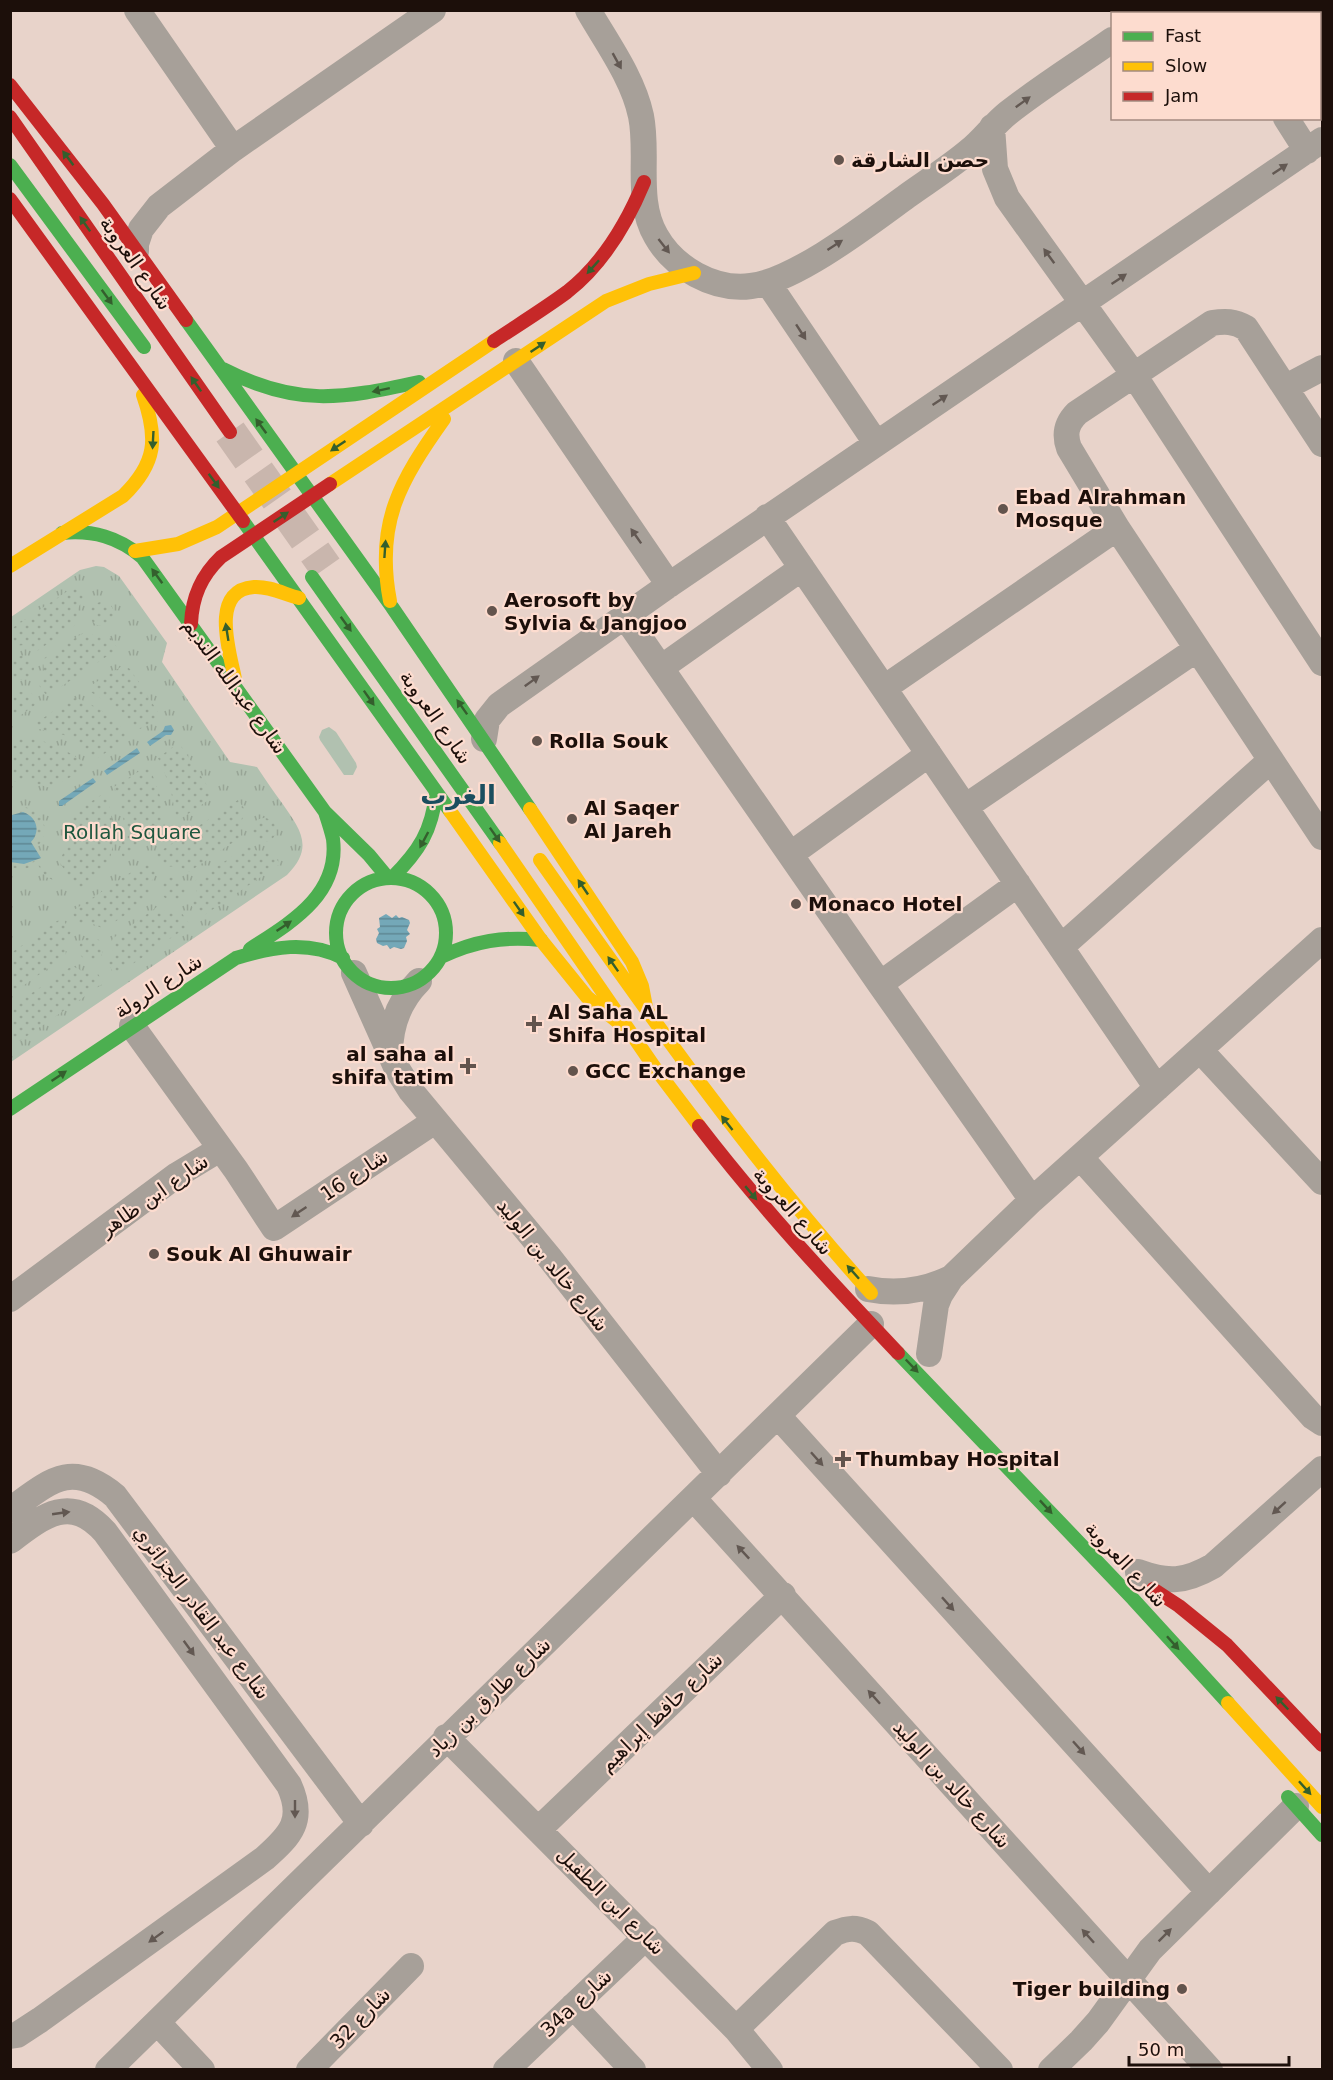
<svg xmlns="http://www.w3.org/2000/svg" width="1333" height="2080" font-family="'DejaVu Sans',Vazirmatn,sans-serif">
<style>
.grass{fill:#b1c1b0}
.park{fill:url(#park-tufts)}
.garden{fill:url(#garden-dots)}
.water{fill:url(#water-rules)}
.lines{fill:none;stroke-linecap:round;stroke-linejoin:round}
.primary-tunnel{stroke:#c9b6ad;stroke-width:33;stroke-dasharray:33 16;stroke-linecap:butt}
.street{stroke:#a7a099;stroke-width:26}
.fast{stroke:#4caf50;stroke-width:14}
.slow{stroke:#ffc107;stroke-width:14}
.jam{stroke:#c62828;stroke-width:14}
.oneway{fill:#625852}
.oneway2{fill:#345f2d}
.poi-dot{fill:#63544d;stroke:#fddccf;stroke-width:2}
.labels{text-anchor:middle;stroke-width:4.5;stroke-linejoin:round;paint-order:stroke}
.poi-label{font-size:20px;font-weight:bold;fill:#1c0f0a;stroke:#fddccf;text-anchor:start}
.street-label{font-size:20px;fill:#1c0f0a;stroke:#fddccf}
.park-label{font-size:20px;fill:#1f573f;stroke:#fddccf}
.district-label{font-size:26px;font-weight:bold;fill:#1b4e5f;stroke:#fddccf}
</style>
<defs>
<pattern id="park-tufts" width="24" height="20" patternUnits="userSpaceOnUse" patternTransform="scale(1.5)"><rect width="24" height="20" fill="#b1c1b0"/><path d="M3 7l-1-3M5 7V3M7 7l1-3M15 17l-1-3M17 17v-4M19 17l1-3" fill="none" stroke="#98a596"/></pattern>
<pattern id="garden-dots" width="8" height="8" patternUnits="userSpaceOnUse" patternTransform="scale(1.5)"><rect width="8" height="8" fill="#b1c1b0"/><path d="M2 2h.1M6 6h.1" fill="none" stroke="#98a596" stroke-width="1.8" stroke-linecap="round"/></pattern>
<pattern id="water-rules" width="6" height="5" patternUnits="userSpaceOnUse" patternTransform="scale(1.5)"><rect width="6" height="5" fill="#74a8b8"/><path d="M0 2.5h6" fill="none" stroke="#5e8794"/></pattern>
</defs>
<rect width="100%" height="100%" fill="#e8d3ca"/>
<path class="grass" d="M329,727L336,732L356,763L357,767L353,775H344L320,740L319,737L322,730Z"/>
<path class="park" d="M96,566L104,567L119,576L167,643L162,662L230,762L257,767C265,779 273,791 282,803C300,829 315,847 287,875L11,1062V617L80,570Z"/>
<path class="garden" d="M75,586L83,597L78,609V623L37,651L25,645L12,646L11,643V629Z
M90 614a12 12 0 1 1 24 0a12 12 0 1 1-24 0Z
M86,631L97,637L109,636L118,649L47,696L38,684L44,672L43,659Z
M10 668a12 12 0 1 1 24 0a12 12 0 1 1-24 0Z
M124,665L130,669L158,712L156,719L140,729L137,728L120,710L89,691L90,686Z
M11,690L23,692L29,690L38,703L11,722Z
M76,698C93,704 121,720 128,737L127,739L96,759L86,749L64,735L35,728L36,723L71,699Z
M18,738C41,737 64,748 82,761L84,768L82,771L50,788L28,781L11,782V741Z
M174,746H181L183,749L212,793L210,799L179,820L176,817L170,786L158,758Z
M149,765L160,796L165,829L123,857C118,849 124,834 124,824C123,811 119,799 114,787Z
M101,795L107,797C113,817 118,854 103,871C97,878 87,883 80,888L76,889L59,861C68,847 71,834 68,817Z
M238,800L246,811L240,824L241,837L189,872L178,866L165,867L156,854Z
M25,807C45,812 51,832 37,847L33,840C41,824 31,811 14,814L12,810Z
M252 830a12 12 0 1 1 24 0a12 12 0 1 1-24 0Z
M248,846L259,852L271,851L280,864L200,918L191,905L197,894L195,881Z
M39,859L53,880L46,877L38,865L24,869L11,868V862H32Z
M148,861L156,873L150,884L151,898L104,929L93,924L80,925L71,912Z
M161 889a12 12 0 1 1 24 0a12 12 0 1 1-24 0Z
M157,907L169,913L181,912L190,925L115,976L108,963L113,952L112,939Z
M62,918L71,932L65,943L66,956L11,994V953Z
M79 949a12 12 0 1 1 24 0a12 12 0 1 1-24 0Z
M72,966L83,971H96L104,983L11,1047V1007Z"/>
<path class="water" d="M171,725L174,730L171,735H166L150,746L147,742L163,731L165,726Z
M137,748L140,753L107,775L104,771Z
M93,778L96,782L62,806H59V801Z
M23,812C37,817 41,831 31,842L41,858L24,864L10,862L11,813L12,815Z
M386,914L392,918L396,915L399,918L402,917L409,920L410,923L407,930L410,934L406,937L407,941L404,948L401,949L394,947L390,949L387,945L383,946L377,943L376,939L379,933L377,929L380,927L379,918Z"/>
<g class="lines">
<path class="primary-tunnel" d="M230,432L326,568"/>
<path class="street" d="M137,10L233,149
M588,10C607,43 633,78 641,116C649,155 635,200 656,236C674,268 714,291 751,286C795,281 870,223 907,196C928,181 950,167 969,151C984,139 994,124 1008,113C1041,87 1078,64 1112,40
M1217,10L1219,14
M1151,14L1155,10
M1286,118L1307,151
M992,127L995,169L1007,198L1134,375L1322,663
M136,251V244L141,229L159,206L233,149L433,10
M768,283L876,443
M516,361L669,585
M1286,387L1322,368
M1322,444L1246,328C1234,321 1225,321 1212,323L1077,413C1066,424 1064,434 1069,448L1117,528L1322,837
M767,517L1157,1088
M624,615L880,984L1032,1200
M662,667L802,568
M884,688L1117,528
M484,739L487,720L499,705L669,585L1322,140
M965,807L1197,649
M791,854L929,754
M1061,947L1271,760
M354,973L396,1067L411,1091L549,1257L719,1474
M880,984L1018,884
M132,1026L236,1170L274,1228L435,1121
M1200,1050L1322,1182
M390,1054C390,1026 399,1001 419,981
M1080,1157L1313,1417L1322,1423
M868,1289C898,1295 924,1291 951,1278
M10,1299L177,1175L220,1149
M929,1354L936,1305L940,1295L951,1278L1032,1200L1322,940
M778,1416L1209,1892
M694,1499L1210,2070
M10,1510C49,1482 71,1459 115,1496L361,1824
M10,1541C44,1515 71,1494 105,1532L289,1785C305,1820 291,1835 265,1858L40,2020L17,2035L10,2036
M1138,1572C1168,1583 1185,1582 1213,1566L1322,1469
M446,1737L736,2029L770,2070
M539,1829L783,1595
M573,2006L633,2070
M157,2022L202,2070
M736,2029L835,1933C848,1928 855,1927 868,1933L1000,2070
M108,2070L871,1324
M309,2070L411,1966
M506,2070L646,1937
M1051,2070L1081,2041L1098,2022L1150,1950L1296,1806"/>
<path class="fast" d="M10,165L144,347
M186,320L392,607L530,809
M223,369C297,407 341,399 419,382
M243,521L450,811
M62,533C93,530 118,537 142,557L325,812L369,855L388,878
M312,577L500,843
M392,878C419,851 432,831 436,793
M336 933a55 55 0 1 1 110 0a55 55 0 1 1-110 0Z
M250,949C290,923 340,895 333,839C331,830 328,821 325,812
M441,957C474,941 504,936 541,940
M10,1109L236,958C272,947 308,940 343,958
M898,1353L1133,1599L1228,1703
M1288,1797L1322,1835"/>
<path class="slow" d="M330,484L606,301L649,284L694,273
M135,551L178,544L217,527L494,341
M10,566L123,496C157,463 158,438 143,395
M390,601C375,523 400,481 444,419
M235,679C230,653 209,590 254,587C269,586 284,594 299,598
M530,809L632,962L642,986L646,1007
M450,811L541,940L587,997L623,1026
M500,843L655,1068L699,1126
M540,860C645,1009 749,1158 871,1293
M1228,1703L1322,1807"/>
<path class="jam" d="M10,85L103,204L186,320
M10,117L230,432
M10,199L243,521
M494,341C518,325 544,309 567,292C603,264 627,223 644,182
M191,624C192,597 201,576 221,557L330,484
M699,1126C762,1208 828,1279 898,1353
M1153,1589L1179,1606L1227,1645L1322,1745"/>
</g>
<defs><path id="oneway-solid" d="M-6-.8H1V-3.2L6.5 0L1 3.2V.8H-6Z" transform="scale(1.5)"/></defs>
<g class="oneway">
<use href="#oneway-solid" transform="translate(617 61) rotate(61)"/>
<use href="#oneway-solid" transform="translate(1023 102) rotate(-36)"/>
<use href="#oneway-solid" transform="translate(1280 169) rotate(-34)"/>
<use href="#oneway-solid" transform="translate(835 245) rotate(-33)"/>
<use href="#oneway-solid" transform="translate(664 246) rotate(52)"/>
<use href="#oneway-solid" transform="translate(1049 256) rotate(-126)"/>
<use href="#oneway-solid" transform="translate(1119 279) rotate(-34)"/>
<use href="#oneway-solid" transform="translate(801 332) rotate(57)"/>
<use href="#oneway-solid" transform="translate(940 400) rotate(-34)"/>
<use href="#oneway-solid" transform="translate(636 536) rotate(-125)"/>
<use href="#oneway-solid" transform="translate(532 681) rotate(-36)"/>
<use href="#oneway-solid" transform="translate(299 1212) rotate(146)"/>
<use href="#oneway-solid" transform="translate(817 1459) rotate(48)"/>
<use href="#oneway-solid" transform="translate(1279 1508) rotate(138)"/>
<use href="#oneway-solid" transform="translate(61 1513) rotate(-8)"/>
<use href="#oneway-solid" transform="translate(743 1552) rotate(-133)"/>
<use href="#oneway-solid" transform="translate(948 1604) rotate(48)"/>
<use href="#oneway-solid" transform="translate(189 1648) rotate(54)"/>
<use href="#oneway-solid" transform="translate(874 1697) rotate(-132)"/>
<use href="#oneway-solid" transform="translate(1079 1748) rotate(48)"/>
<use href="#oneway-solid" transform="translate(295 1809) rotate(90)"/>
<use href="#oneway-solid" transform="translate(1165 1935) rotate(-45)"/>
<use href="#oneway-solid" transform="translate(1088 1936) rotate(-132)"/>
<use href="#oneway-solid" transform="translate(156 1937) rotate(144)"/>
</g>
<g class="oneway2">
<use href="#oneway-solid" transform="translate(68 158) rotate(-127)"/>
<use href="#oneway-solid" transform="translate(85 224) rotate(-125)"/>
<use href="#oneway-solid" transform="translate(593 267) rotate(132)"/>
<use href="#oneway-solid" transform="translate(107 297) rotate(54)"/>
<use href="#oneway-solid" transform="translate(538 347) rotate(-34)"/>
<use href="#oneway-solid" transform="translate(196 384) rotate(-125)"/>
<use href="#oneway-solid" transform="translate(381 390) rotate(168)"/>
<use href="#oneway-solid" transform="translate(261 426) rotate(-126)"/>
<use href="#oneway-solid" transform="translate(153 440) rotate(93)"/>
<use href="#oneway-solid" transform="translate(338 446) rotate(146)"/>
<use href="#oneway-solid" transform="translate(214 481) rotate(54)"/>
<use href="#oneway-solid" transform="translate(281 517) rotate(-34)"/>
<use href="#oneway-solid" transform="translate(385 549) rotate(-86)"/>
<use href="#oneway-solid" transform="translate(157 576) rotate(-126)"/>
<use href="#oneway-solid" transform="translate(346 624) rotate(54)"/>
<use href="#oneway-solid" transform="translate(227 632) rotate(-99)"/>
<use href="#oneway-solid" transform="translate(369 698) rotate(55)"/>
<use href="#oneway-solid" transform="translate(462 707) rotate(-125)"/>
<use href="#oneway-solid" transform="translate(495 835) rotate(55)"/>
<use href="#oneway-solid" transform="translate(424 840) rotate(118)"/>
<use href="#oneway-solid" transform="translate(583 887) rotate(-124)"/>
<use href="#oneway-solid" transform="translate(519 909) rotate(55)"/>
<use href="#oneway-solid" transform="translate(284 926) rotate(-34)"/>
<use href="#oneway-solid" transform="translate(613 964) rotate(-125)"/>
<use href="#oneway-solid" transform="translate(59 1076) rotate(-34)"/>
<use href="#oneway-solid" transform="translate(727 1123) rotate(-128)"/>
<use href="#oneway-solid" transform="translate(751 1193) rotate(50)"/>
<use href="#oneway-solid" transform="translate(853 1272) rotate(-132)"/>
<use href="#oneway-solid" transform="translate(912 1366) rotate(46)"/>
<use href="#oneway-solid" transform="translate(1046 1507) rotate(47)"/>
<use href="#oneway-solid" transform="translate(1173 1643) rotate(48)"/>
<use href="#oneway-solid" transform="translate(1282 1703) rotate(-134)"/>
<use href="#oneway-solid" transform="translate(1305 1788) rotate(48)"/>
</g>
<g class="poi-dot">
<circle cx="839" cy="160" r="6"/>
<circle cx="1003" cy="509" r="6"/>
<circle cx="492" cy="611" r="6"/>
<circle cx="537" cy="741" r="6"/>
<circle cx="572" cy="819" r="6"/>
<circle cx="796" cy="904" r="6"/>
<path d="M531 1015h6v6h6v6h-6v6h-6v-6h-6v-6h6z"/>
<path d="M465 1057h6v6h6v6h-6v6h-6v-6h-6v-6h6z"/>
<circle cx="573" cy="1071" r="6"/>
<circle cx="154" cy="1254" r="6"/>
<path d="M840 1450h6v6h6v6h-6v6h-6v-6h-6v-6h6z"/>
<circle cx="1182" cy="1989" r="6"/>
</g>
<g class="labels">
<g class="poi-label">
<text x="851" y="167">حصن الشارقة</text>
<text x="1015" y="504">Ebad Alrahman<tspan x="1015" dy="23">Mosque</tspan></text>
<text x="504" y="607">Aerosoft by<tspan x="504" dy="23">Sylvia &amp; Jangjoo</tspan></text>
<text x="549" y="748">Rolla Souk</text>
<text x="584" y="815">Al Saqer<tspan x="584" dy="23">Al Jareh</tspan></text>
<text x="808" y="911">Monaco Hotel</text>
<text x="548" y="1019">Al Saha AL<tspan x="548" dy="23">Shifa Hospital</tspan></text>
<text x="454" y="1061" text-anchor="end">al saha al<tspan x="454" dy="23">shifa tatim</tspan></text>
<text x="585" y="1078">GCC Exchange</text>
<text x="166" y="1261">Souk Al Ghuwair</text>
<text x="856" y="1466">Thumbay Hospital</text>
<text x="1170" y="1996" text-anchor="end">Tiger building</text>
</g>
<g class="street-label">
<text transform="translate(136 263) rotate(55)" y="7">شارع العروبة</text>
<text transform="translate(235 686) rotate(54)" y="7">شارع عبدالله النديم</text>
<text transform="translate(436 717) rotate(55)" y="7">شارع العروبة</text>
<text transform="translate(158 986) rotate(-33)" y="7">شارع الرولة</text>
<text transform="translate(354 1175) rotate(-34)" y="7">شارع 16</text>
<text transform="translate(154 1195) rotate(-35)" y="7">شارع ابن ظاهر</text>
<text transform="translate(793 1211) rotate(49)" y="7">شارع العروبة</text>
<text transform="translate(553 1265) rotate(51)" y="7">شارع خالد بن الوليد</text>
<text transform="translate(1126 1564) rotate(47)" y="7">شارع العروبة</text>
<text transform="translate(202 1612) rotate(53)" y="7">شارع عبد القادر الجزائري</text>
<text transform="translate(489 1697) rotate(-44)" y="7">شارع طارق بن زياد</text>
<text transform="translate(661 1712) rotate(-44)" y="7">شارع حافظ إبراهيم</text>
<text transform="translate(952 1784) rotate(48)" y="7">شارع خالد بن الوليد</text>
<text transform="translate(611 1901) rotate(45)" y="7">شارع ابن الطفيل</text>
<text transform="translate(576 2003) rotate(-43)" y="7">34a شارع</text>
<text transform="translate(360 2018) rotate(-46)" y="7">شارع 32</text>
</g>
<g class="park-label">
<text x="132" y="839">Rollah Square</text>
</g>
<g class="district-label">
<text x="458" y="804">الغرب</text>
</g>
</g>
<rect width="1333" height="2080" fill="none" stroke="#1c0f0a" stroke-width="24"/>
<rect x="1111" y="12" width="210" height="108" fill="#fddccf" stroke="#a38a80" stroke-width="1.5"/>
<rect x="1123" y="32" width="30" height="9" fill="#4caf50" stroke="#a38a80" stroke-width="1.5"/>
<text x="1165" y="42" font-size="18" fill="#1c0f0a">Fast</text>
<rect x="1123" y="62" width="30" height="9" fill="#ffc107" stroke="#a38a80" stroke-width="1.5"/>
<text x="1165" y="72" font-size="18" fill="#1c0f0a">Slow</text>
<rect x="1123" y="92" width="30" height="9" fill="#c62828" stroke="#a38a80" stroke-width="1.5"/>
<text x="1165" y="102" font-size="18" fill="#1c0f0a">Jam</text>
<path d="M1129 2056v9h160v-9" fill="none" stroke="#1c0f0a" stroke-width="3"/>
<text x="1138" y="2056" font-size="18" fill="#1c0f0a" stroke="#fddccf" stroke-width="4.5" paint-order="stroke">50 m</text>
</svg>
